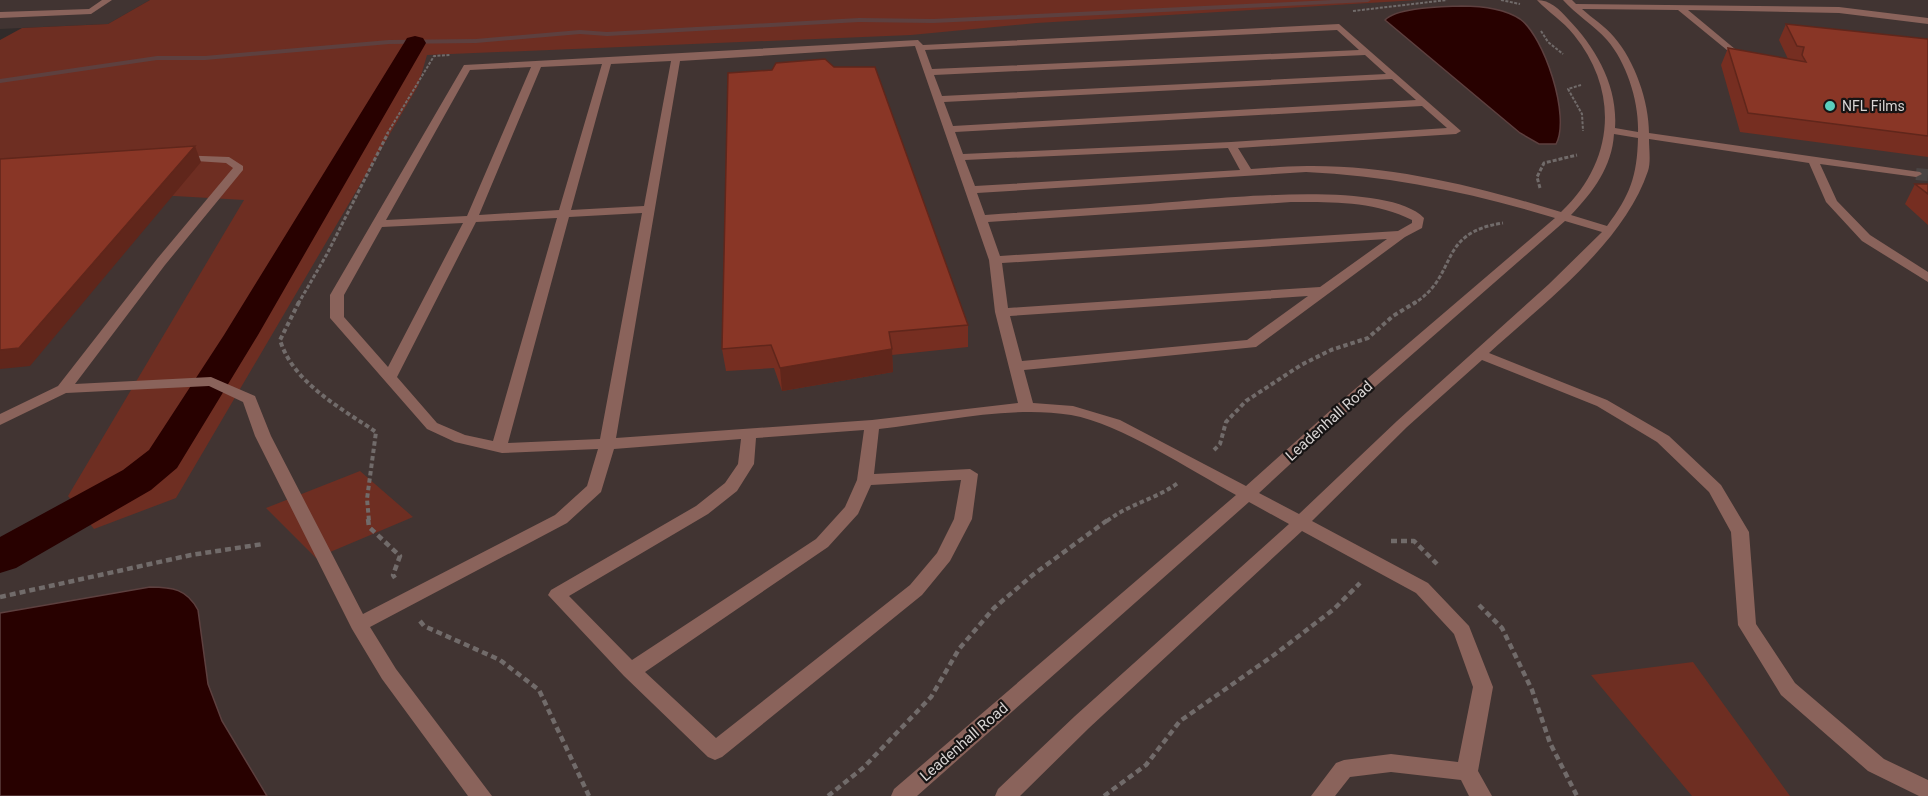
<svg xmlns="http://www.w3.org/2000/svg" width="1928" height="796" font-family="Roboto,sans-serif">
<rect width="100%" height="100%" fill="#312b2a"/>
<!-- built -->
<path fill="#413432" d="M0,0H150L108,24L0,29Z
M1310,0H1928V796H0V62Z"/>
<!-- green -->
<path fill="#6e2e22" d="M150,0H1418L1037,23L911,35L427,55L418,86L176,498L94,529L68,496L244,200L0,186V40L22,28L108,24Z
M360,471L413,517L316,558L266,508Z
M1693,662L1790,796H1692L1591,675Z"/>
<!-- water -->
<path fill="#280100" stroke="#5d403f" stroke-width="1.5" d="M1461,6C1480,6 1503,8 1520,19C1544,36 1571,117 1556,144H1539L1520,133L1385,20C1397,7 1443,7 1461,6Z
M150,587C172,587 187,589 198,610L208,684L222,721L267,796H0V613Z"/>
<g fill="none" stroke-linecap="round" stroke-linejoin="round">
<!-- stream -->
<path fill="#5d403f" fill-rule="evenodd" d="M1332,0H1371L1368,2L933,23L859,22L607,36L580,34L476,43L389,44L205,60H157L0,83V79L157,56H205L389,40L476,39L580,30L607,32L859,18L933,19Z"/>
<!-- canal -->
<path fill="#280100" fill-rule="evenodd" d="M415,36L423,38L426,43L258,335L177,468L151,490L16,568L0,573V537L123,470L149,450L224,335L404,43L407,38Z"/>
<!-- minor-tunnel -->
<path stroke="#4a4443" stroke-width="12" stroke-dasharray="12 6" stroke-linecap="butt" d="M1916,174L1928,175"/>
<!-- path-far3 -->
<path stroke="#716b6a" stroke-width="2" stroke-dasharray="3 1.5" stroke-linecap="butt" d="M1501,0L1520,4
M1353,11L1447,0
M1541,31L1548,42L1563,54
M1581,85L1568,89L1582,114L1583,131
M387,134L434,56L450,55"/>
<!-- path-far2 -->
<path stroke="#716b6a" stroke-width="3" stroke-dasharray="4 2" stroke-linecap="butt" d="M1540,188L1537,177L1544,163L1577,155
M298,304L327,254L388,133
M1413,304C1460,276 1435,233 1503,223"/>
<!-- path-far1 -->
<path stroke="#716b6a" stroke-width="4" stroke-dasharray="4.5 3" stroke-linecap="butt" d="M299,302L280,340C293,383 341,408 376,432L367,499L369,521
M1214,450L1220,444L1226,422L1246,401L1301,365L1331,350L1368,338L1393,316L1416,302
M1107,521C1129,504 1156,499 1178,483"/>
<!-- path -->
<path stroke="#716b6a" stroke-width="4.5" stroke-dasharray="6 4" stroke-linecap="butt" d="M368,519L369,527L400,556L393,575L395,578
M1391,541H1414L1437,564
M0,597L191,555L263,544
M1479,605L1502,628L1532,690L1550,743L1577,796
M420,621L424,626L500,660L539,690L589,796
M828,796L864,767L931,697L959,649L994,608L1034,574L1109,519
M1104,796L1146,765L1180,721L1274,655L1334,609L1360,583"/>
<!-- minor -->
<path fill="#8a635b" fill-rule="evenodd" d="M102,0H112L91,14L0,18V12L89,9Z
M1537,0C1550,0 1559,9 1568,19C1596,48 1618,86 1615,128L1638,132C1639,102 1627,63 1607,40C1594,25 1575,14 1563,0H1572L1576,4L1839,7L1928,18V24L1839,13L1688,10L1747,59L1749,61L1744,64L1678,10L1582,9C1592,18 1605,26 1614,37C1635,61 1649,102 1649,133L1920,172L1922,174L1916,177L1820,164L1837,201L1870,235L1928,272V282L1862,241L1826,202L1809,163L1649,139C1649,149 1651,162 1648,171C1624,243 1544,303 1489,353L1607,400L1669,436L1721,485L1749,532L1756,624L1795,683L1884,759L1928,780V796H1919L1868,771L1781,695L1738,625L1731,532L1709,492L1657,442L1597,406L1482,360L1407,427L1312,521L1428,583L1469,626L1493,687L1478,771L1492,796H1469L1461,780L1391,772L1350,777L1335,796H1311L1336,763L1344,760L1391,754L1458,762L1473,687L1454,634L1416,593L1302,531L1089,728L1020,796H995L998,789L1075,716L1289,524L1249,502L917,796H891L894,789L1236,495C1190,470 1121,424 1071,415C1011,405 940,422 879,429L874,474L970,469L978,474L972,519L950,561L922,595L722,757L715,760L708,757L624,676L548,595L551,590L696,506L725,483L738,464L741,439L614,449L601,492L567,523L370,627L396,669L492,796H468L382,679L352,629L255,436L243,402L209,386L66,393L0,425V414L58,386L157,259L233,168L226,163L180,160L175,157L176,155L229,157L243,166V170L165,265L75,384L211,377L255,396L271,436L363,614L555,515L587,486L598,449L502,453L455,442L427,429L330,318V295L464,65L918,40L923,45L1339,24L1461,131L1456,134L1238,148L1251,169C1270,168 1288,166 1307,166C1393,165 1479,187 1561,212C1614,162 1620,92 1574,35C1563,21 1548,12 1537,0ZM1337,30L1359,50L932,69L925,50ZM915,46L989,260L995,312L1018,403L872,420L616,438L680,61ZM1365,55L1386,74L942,96L934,75ZM671,61L644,206L571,210L611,64ZM602,64L559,210L479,215L541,67ZM531,67L467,216L386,220L470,70ZM1392,79L1416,100L953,126L944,102ZM1422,106L1447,128L1231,142L963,154L955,132ZM1614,134L1638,138C1637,177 1630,195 1607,226L1571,215C1593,192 1612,167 1614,134ZM1228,148L1240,170L975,186L965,160ZM1306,172C1392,176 1473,193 1555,218L1341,401L1246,486L1120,420L1073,406L1033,403L1024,370L1256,347L1405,237L1422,228L1424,218C1385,178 1206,200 1150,204C1095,208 1040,211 985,215L977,193ZM1291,202C1333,202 1374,201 1412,220V223L1398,231L1000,256L988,222ZM642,213L600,439L508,443L569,217ZM557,218L493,441L465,435L437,423L397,377L476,222ZM1565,221L1602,232L1549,284L1397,421L1299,514L1259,493L1352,407ZM463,223L388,367L344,317V295L382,227ZM1387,239L1320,287L1008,308L1002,263ZM1308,296L1247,340L1022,361L1010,316ZM864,430L857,480L845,507L816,539L632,660L569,596L708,514L737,491L754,464L756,438ZM961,480L954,519L937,553L910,585L716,738L645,672L828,547L858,514L871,485Z"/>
</g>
<!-- wall -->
<path fill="#762e21" d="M1786,24L1928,39V157L1740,132L1721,65L1728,48L1788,59L1779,40Z
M772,70L968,325V347L892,355L893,372L782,391L774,368L726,371L722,349Z
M1915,184H1928V225L1905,204Z"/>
<!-- shaded-wall -->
<path fill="#60261b" d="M195,146L201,162L30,366L0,369V350Z
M892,349L893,372L782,391L780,368Z"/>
<!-- building -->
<path fill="#893626" stroke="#60261b" stroke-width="1.5" d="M1786,24L1928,39V136L1748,113L1728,48L1806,62L1802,55L1804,47L1797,46Z
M825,59L834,67H875L968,325L889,332L892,349L780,368L771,345L722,349L728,73L772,70L776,63Z
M195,146L19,348L0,350V159Z
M1915,184H1928V194Z"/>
<!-- markers -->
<circle fill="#5acebd" stroke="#171414" stroke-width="2" cx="1830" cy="106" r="6"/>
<g text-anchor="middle" stroke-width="4.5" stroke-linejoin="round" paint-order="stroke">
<!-- far-poi labels -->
<g font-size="14" fill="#d8d4d3" stroke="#171414" text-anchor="start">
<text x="1842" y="111">NFL Films</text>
</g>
<!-- street labels -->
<g font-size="15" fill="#d8d4d3" stroke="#171414">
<text transform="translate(1329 421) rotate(-42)" y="5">Leadenhall Road</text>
<text transform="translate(964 742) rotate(-41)" y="5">Leadenhall Road</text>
</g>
</g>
</svg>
